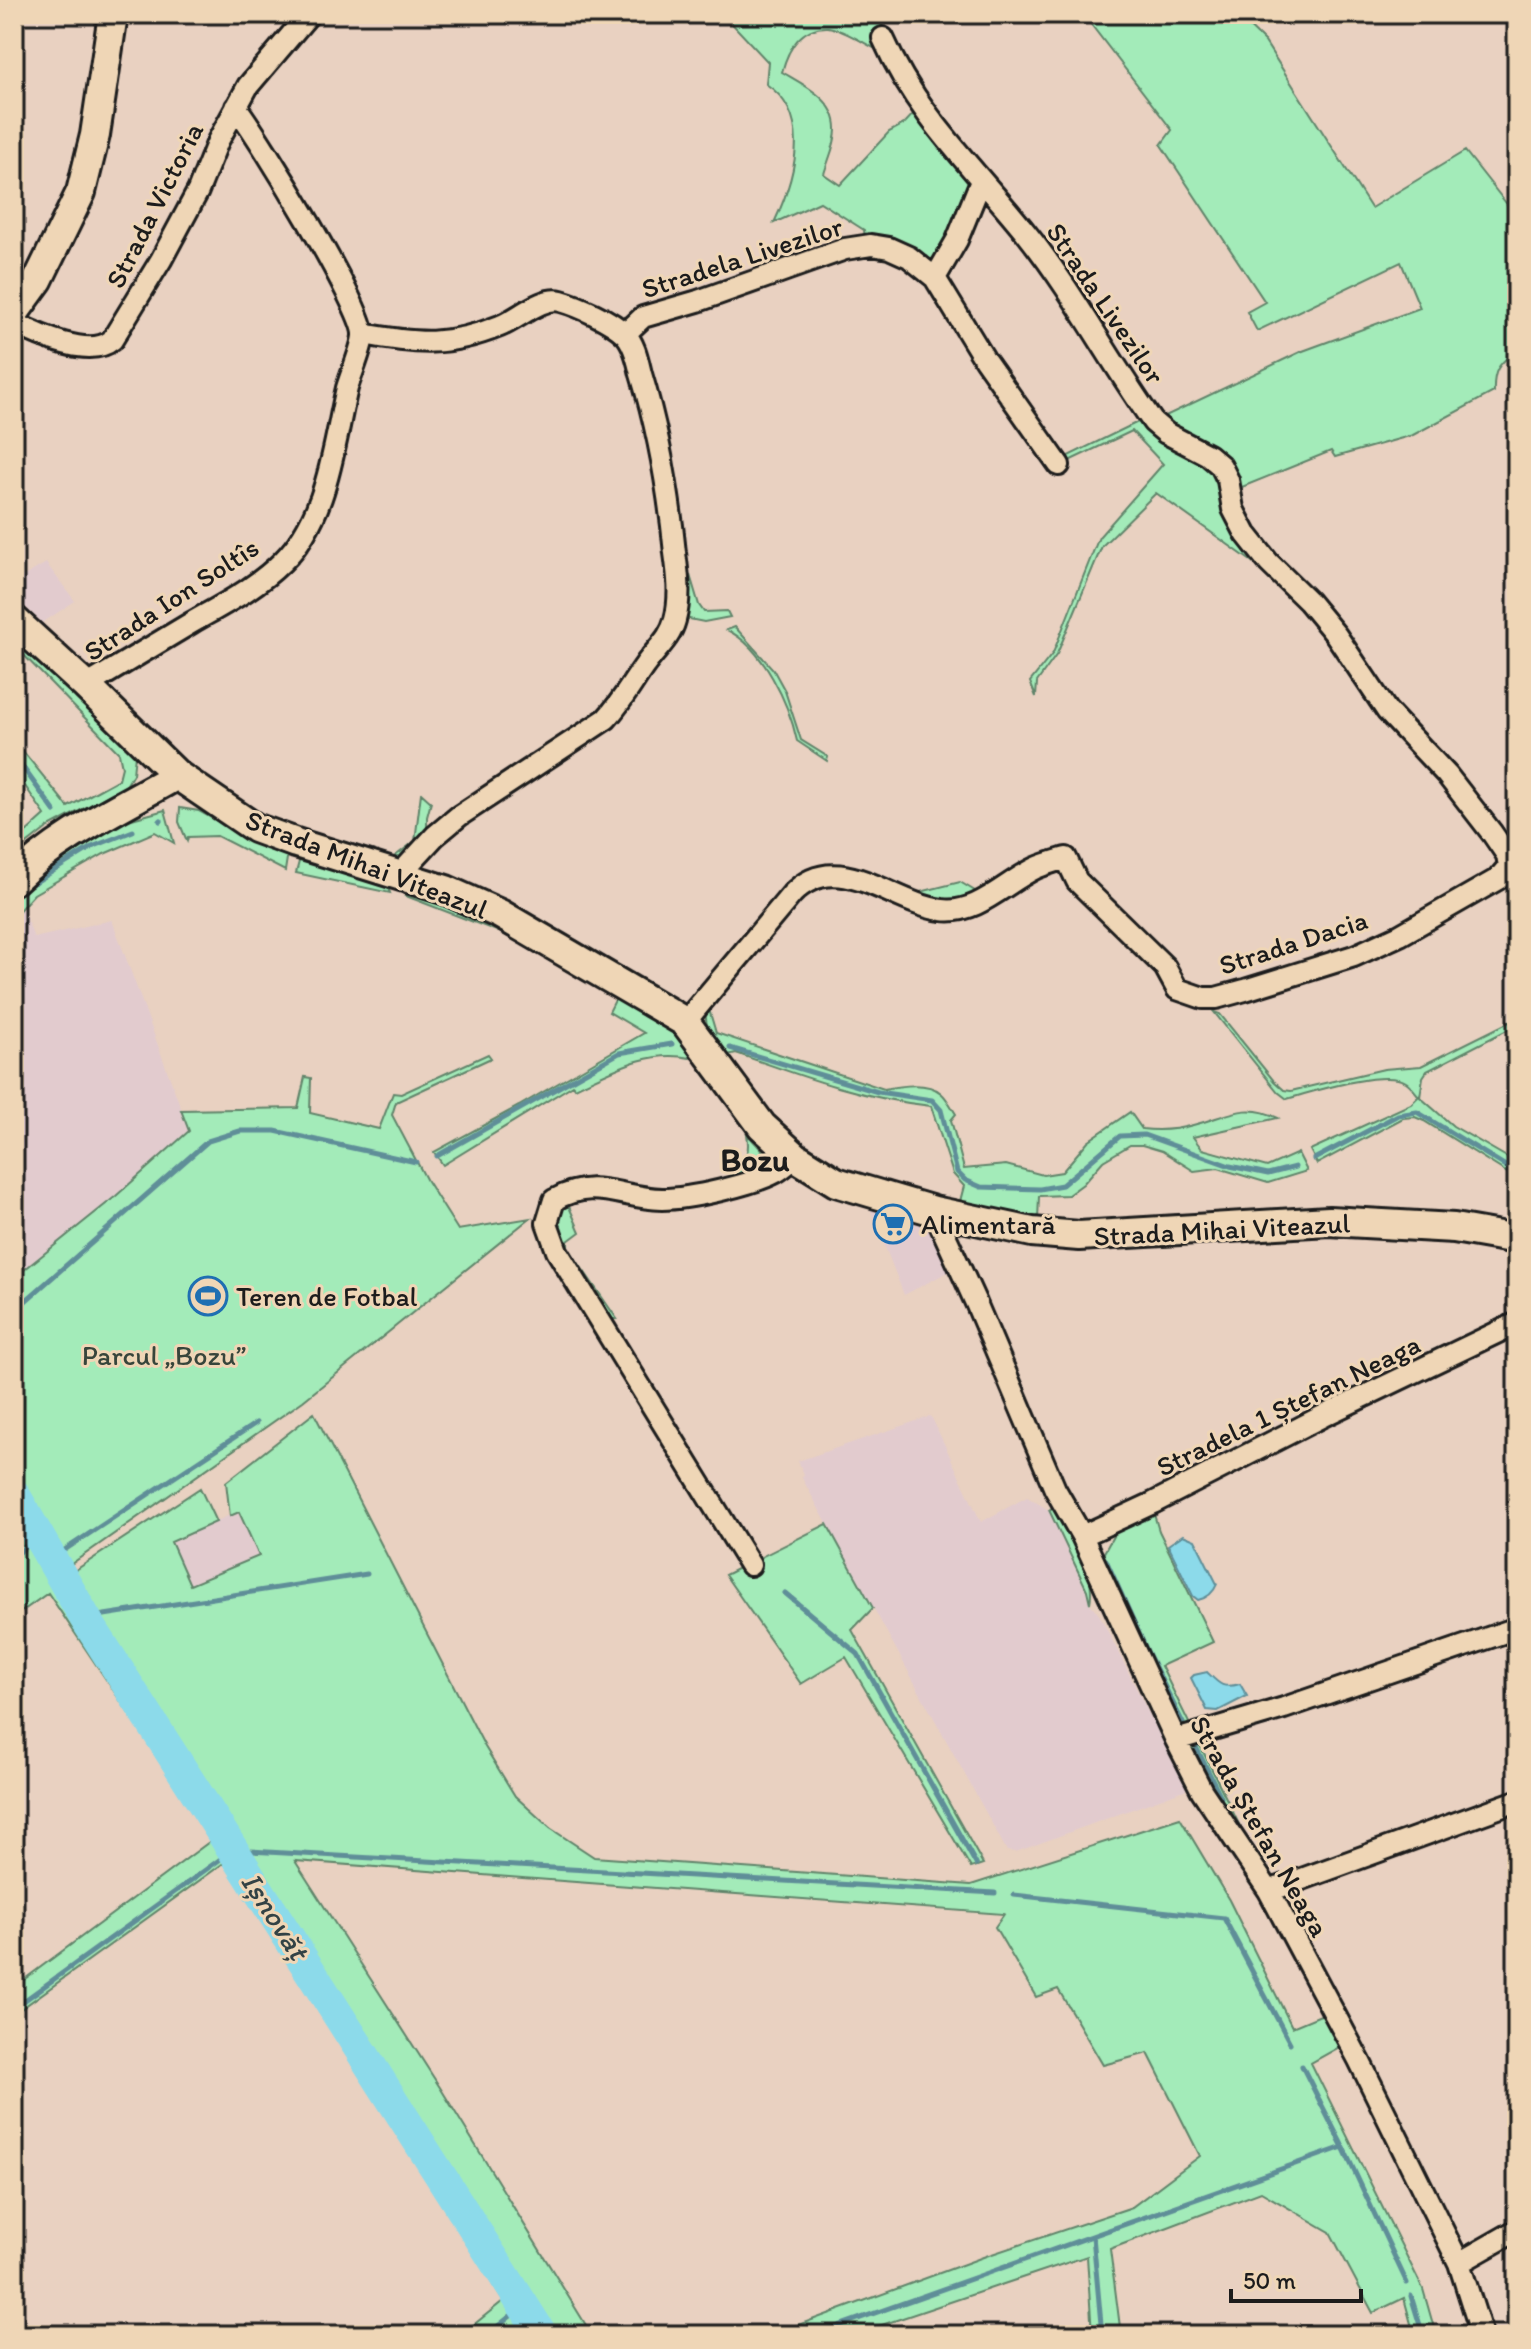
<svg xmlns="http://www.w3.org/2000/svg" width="1531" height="2349" font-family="Itim,sans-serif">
<rect width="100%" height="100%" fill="#e9d1c1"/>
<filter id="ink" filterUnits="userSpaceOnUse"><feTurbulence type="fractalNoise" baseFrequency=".0125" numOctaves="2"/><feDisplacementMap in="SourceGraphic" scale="16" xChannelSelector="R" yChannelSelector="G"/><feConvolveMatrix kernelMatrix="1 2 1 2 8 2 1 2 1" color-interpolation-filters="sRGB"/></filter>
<g filter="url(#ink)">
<!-- built -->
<path fill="#e2cbce" d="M46,563L75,601L42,623L14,596V582Z
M22,907L34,938L112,920L189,1130L116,1196L17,1275L14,1271V916Z
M869,1206L924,1222L931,1227L950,1271L904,1295Z
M931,1416L981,1522L1027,1497L1049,1510L1087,1590L1090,1603L1100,1616L1187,1789L1016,1852L1007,1851L802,1478L804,1474L798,1461Z
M239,1511L260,1556L190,1585L170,1542Z"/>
<!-- green -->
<path fill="#a3ebb9" stroke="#60846a" stroke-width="2" d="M723,14H756L772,20L775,14H885L878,38L880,51C867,45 841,28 828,27C801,26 788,49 782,72C804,85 837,100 836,130C836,144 828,160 824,174L840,185L889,132L904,124L916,111L976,183L935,261L927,264C907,249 892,233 865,239L864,230L820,202L774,223C794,180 814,116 766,84L768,62Z
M1083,14H1236L1265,42L1371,208L1465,151L1517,217V349C1500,364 1493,368 1494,392L1413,435L1335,457L1331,451L1237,489L1159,419L1300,352L1420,308L1401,262L1257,331L1247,312L1265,302L1161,145L1172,130Z
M1142,420L1208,460L1272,576L1156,493L1102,546L1057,654L1037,682L1036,697L1030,682L1053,653L1099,537L1163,464L1132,431L1067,462L1064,458Z
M690,575L699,605L704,612L727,611L730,617L704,622L684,618L683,579Z
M735,627L773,669L785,691L801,740L828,757L827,761L797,741C789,704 763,647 727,630Z
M14,635L135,754L133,774L126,786L47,828L14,854V843L45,815L14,770V740L68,807L119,779L122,767L119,753L14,645Z
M421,793L431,802L427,817V834L411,852L393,863L390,860L415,841Z
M180,808L199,811L239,833L288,852L285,871L217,836L188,837L187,841L179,822Z
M165,810L174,843L155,832L104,854L34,894L14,916V889L88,836L128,820Z
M301,854L385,880L390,893L296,873Z
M960,882L980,894L940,904L916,893Z
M413,887L477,913L515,938L406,896Z
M616,998L678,1031L696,1055L690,1058C648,1049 612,1071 575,1088L573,1085L443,1165L434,1152L519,1106L644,1033L609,1012Z
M708,1006L716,1033L884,1089C900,1086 927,1081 941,1093C947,1098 952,1108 956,1114L951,1120L964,1169L1006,1165L1043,1175L1062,1172L1088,1141L1130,1112L1142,1129C1160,1131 1176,1130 1193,1125C1226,1117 1245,1101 1278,1118L1193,1137L1202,1149L1267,1167L1298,1153L1307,1171L1268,1183L1218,1168L1194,1171L1162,1151L1142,1145H1130L1103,1161L1083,1184L1068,1195L1039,1196L1038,1220L959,1205L964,1186L953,1174L931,1106C863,1099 801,1076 736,1053L724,1056C715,1042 700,1023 708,1006Z
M1214,1012L1220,1014L1274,1081L1284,1090L1291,1091L1384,1069L1421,1066L1517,1018V1025L1427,1071L1423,1077L1420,1097L1453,1126L1517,1163V1179L1424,1121L1415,1117L1403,1118L1317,1164L1310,1150L1411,1104L1419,1096C1415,1092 1411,1085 1406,1082C1384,1069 1312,1092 1287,1099L1278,1092Z
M488,1054L491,1058L396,1102L392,1115L427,1181L458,1230L530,1218L303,1401L67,1567L68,1575L200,1488L216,1522L171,1542L190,1585L259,1556L239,1512L230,1516L226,1482L314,1413L485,1747L515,1796L550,1828L594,1857L971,1885L1180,1818L1229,1900L1292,2027L1323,2014L1341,2046L1311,2063L1423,2289L1436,2335H1414L1404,2298L1373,2313L1330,2232L1261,2192L1110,2249L1121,2335H1092L1087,2256L852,2335H771L986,2256L1132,2207L1200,2156L1148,2053L1103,2065L1058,1989L1036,1997L995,1927L1004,1914L295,1861L441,2089L592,2335H525L519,2325L507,2335H461L503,2301L228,1860L14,2014V1987L213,1839L48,1593L14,1617V1278L116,1196L189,1131L181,1110L298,1108L305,1077L311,1078L310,1113L379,1129L393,1093L401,1094Z
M747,1134L772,1161L771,1167L718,1184C739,1169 752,1163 747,1134Z
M567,1202L580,1232L568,1241V1248L617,1319H609C594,1295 557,1253 556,1225C556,1217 562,1208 567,1202Z
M1053,1507L1059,1511C1074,1541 1096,1570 1090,1603L1087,1590L1049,1510Z
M1153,1511L1159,1531L1213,1642L1161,1666L1190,1725L1198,1727L1180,1729L1101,1558L1117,1529Z
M827,1524L873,1608L852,1630L983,1864L971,1868L846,1657L801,1684L725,1575Z
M1198,1741L1257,1861L1209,1793L1189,1745Z"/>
<!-- water -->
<path fill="#8cdaea" stroke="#5f8e98" stroke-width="2" d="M1183,1535L1195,1540L1217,1584C1214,1592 1207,1598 1198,1600L1193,1596L1168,1545Z
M1207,1672C1219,1684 1222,1689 1240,1684L1247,1696L1218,1711L1207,1710L1191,1678L1194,1675Z"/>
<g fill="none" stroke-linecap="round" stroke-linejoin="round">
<!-- stream -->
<path stroke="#5f8e98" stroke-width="5" d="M14,755L55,812
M160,821L161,820
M32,884L92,847L133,831
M730,1048L878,1092L932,1100L941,1110L957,1172L965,1180L981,1187L1040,1189L1062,1185L1120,1136L1144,1135L1230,1166L1268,1174L1295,1167
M437,1156L619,1053L672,1044
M1314,1159L1398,1115L1417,1112L1517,1173
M14,1311L208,1141L240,1131H275L416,1162
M14,1558L38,1533
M51,1559L256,1423
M1106,1560L1147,1651L1183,1723
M785,1593L858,1654L976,1864
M85,1618L367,1574
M1197,1749L1221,1797
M1014,1895L1224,1918L1290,2043
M14,2008L233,1850L995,1893
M1302,2066L1343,2147
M1093,2236L1102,2335
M1411,2296L1423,2335
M487,2335L523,2306
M813,2335L1343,2147L1407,2283"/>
<!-- river -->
<path stroke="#8cdaea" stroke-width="32" d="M14,1494L87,1621L542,2335"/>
<defs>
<path id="street" d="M935,278L957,240L981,181
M14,323C38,335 90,359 112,340L161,260L198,191L218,141L248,86L309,14
M363,334C417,344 448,347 500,326C518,319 542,296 561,301C579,306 612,321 625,334C635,344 638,362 641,374C659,433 669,492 675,553C678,574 681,598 675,620C670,639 656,649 645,665C632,683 622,702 606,719L459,816L435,836L400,874
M625,334L643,317L698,301L845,249L871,245L889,248L909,257L935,278L985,360L1059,465
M86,686C121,665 156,644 191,623C222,605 256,588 282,562C328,517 333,448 347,388C351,374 362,349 363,336C365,309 258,135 236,107
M685,1022L792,894C837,846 892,904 942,910C977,915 1006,882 1036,868C1045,864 1056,861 1066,858L1077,881L1165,967L1177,989L1203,998H1216L1245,990L1354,956L1400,935L1498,879L1509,866L1507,855L1492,833L1447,775L1387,711L1336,635L1308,601L1269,563L1246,534L1233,509L1228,480L1221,466L1208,455L1166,433L1153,422C1109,360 1074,293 1027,234C975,169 917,116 883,38
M934,1211L976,1303L1055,1489L1082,1536L1176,1740L1202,1791L1269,1891L1359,2060L1459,2263L1482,2335
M1082,1536L1153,1503L1323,1416L1517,1323
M750,1565L557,1251L547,1223L554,1200C595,1177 620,1198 662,1199C689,1199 752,1185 776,1172C783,1168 789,1162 796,1157
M1176,1740L1284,1708L1517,1628
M1269,1891L1517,1801
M1459,2263L1517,2230"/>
<path id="secondary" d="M14,313L38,280L81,192L95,135L113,14
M14,620L86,686L177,775L255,828L296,843L446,890L500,914L685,1022L762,1126L796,1157L836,1182L934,1211L1032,1232L1079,1236L1329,1221L1454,1228L1517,1239
M14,880C60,835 122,807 177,775"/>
</defs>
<!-- street casing -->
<use href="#street" stroke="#1c1c1c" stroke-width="26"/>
<!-- secondary casing -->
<use href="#secondary" stroke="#1c1c1c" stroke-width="34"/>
<!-- street -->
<use href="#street" stroke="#efd6b6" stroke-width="20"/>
<!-- secondary -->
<use href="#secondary" stroke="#efd6b6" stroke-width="28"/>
</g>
</g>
<!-- icons -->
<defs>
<symbol id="supermarket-ring" viewBox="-11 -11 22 22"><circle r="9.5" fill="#efd6b6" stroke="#1f6fb2" stroke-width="1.5"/><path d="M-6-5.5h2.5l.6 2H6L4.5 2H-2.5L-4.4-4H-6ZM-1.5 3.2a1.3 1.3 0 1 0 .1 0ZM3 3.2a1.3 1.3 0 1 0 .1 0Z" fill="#1f6fb2"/></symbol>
<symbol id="stadium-ring" viewBox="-11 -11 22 22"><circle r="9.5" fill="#efd6b6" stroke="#1f6fb2" stroke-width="1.5"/><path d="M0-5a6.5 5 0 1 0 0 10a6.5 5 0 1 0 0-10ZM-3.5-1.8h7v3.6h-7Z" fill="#1f6fb2"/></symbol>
</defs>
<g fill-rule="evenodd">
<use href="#supermarket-ring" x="871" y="1202" width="44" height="44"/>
<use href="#stadium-ring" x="186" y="1274" width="44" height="44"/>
</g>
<g text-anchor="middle" stroke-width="6" stroke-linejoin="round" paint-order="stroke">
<!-- street labels -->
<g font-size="28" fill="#1c1c1c" stroke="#efd6b6">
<text transform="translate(154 205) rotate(-63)" y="10">Strada Victoria</text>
<text transform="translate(742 257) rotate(-18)" y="10">Stradela Livezilor</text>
<text transform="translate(1106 303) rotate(56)" y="10">Strada Livezilor</text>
<text transform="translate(171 599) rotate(-33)" y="10">Strada Ion Soltîs</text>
<text transform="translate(367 864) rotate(21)" y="10">Strada Mihai Viteazul</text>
<text transform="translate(1293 942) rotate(-18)" y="10">Strada Dacia</text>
<text transform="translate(1222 1229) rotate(-3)" y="10">Strada Mihai Viteazul</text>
<text transform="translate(1288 1405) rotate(-26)" y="10">Stradela 1 Ștefan Neaga</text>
<text transform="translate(1260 1826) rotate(60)" y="10">Strada Ștefan Neaga</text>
</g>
<!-- poi labels -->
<g font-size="28" fill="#1c1c1c" stroke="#efd6b6" text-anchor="start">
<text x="921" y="1234">Alimentară</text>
<text x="236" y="1306">Teren de Fotbal</text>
</g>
<!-- park labels -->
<g font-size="28" fill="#37453b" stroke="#efd6b6">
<text x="164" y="1365">Parcul „Bozu”</text>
</g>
<!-- water labels -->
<g font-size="30" font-style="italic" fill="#324245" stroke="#efd6b6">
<text transform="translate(275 1916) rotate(57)" y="10">Ișnovăț</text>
</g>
<!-- quarter labels -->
<g font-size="32" font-weight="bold" fill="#1c1c1c" stroke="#efd6b6">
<text x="755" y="1171">Bozu</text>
</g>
</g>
<!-- margin -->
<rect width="1531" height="2349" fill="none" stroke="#efd6b6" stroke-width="48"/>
<rect x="24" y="24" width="1483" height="2301" fill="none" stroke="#1c1c1c" stroke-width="3" filter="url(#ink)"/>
<!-- scale -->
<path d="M1231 2289v12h130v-12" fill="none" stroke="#1c1c1c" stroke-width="4"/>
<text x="1243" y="2289" font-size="24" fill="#1c1c1c" stroke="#efd6b6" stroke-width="6" paint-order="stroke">50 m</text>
</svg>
